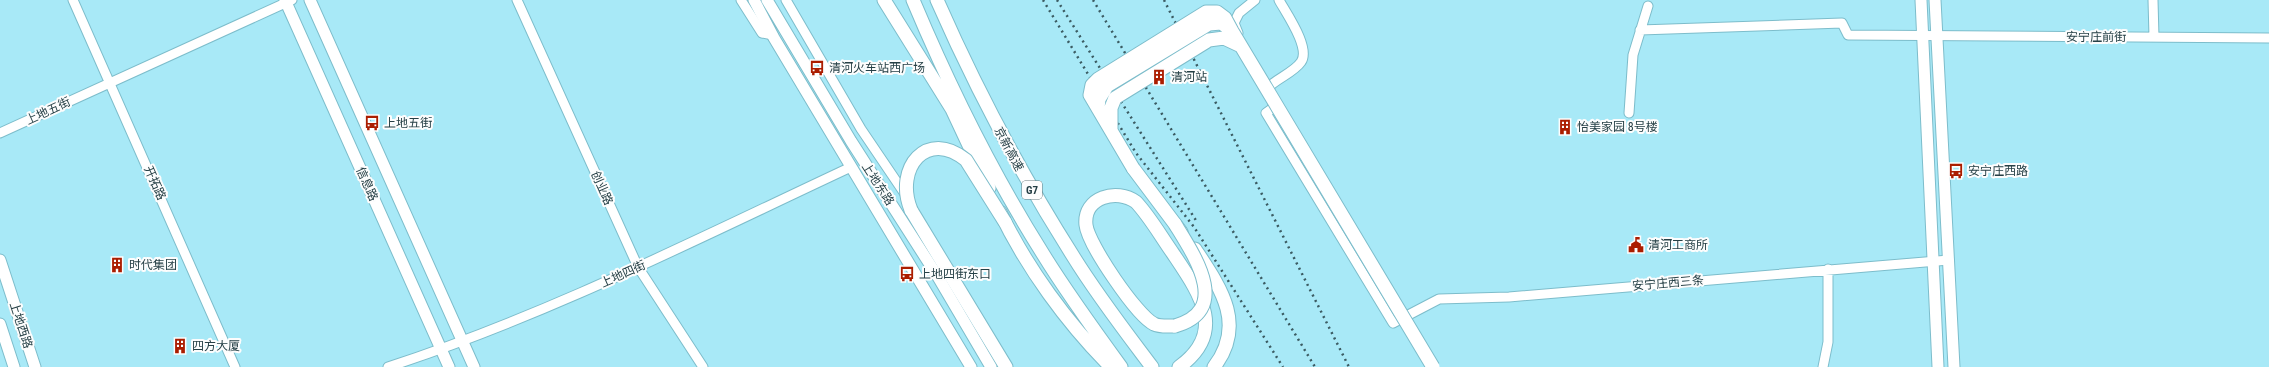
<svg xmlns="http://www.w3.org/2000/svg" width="2269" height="367" font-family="'Roboto Condensed','Noto Sans SC',sans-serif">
<rect width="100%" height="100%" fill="#a8e9f7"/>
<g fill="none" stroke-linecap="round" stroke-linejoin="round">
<defs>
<path id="minor" d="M73,0L235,367
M517,0L638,267L703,367
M741,0L762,33L773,35
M786,0L861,129L907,197
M2153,0L2154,37
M1640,30L1842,23L1848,35L2269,38
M1238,33L1234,23L1239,13L1255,0
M1271,85C1279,78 1295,71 1301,62C1311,48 1286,13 1279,0
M1272,98L1273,108L1266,113L1393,323L1439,299L1509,297L1949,260
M1629,113L1633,55L1648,6
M0,133L292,0
M388,367C548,315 699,238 851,167
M1823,367L1828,342V269"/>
<path id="major" d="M285,0L449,367
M310,0L474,367
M754,0L774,38L971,367
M767,0L851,141L938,277L991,367
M1921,0L1938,367
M1935,0L1954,367
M0,260L35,367
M0,324L14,367"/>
<path id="highway" d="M884,0L952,109L989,188
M913,0C950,88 992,173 1043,254C1067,293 1094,330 1121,367
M937,0C976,89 1021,174 1073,256C1097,295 1125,331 1152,367
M1133,168L1181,232
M911,210L1006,367
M1000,212C1027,268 1067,323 1111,367
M1195,249C1220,287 1247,324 1214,367
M1175,326C1168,326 1160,327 1154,324C1137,316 1088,244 1086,225C1083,197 1117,188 1136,202C1150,217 1160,235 1172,252C1198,291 1229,331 1179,367"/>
</defs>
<!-- minor casing -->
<use href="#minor" stroke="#7dbdcb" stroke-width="11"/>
<!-- major casing -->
<use href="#major" stroke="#7dbdcb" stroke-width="13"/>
<!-- highway casing -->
<use href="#highway" stroke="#7dbdcb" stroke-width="15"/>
<!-- minor -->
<use href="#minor" stroke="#fff" stroke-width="9"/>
<!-- major -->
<use href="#major" stroke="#fff" stroke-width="11"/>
<!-- highway -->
<use href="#highway" stroke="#fff" stroke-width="13"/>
<!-- rail -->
<path stroke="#3b5b62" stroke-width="2.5" stroke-dasharray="2 4" stroke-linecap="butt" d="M1043,0L1136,153L1194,227L1283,367
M1057,0L1197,222
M1093,0L1315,367
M1164,0L1349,367"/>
<defs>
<path id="highway-bridge" d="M1098,108L1099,99L1107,86L1209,24L1221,23L1231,30
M1111,129V108L1115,98L1209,40L1224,38L1241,46
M1133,168L1090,95L1092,85L1098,79L1206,12H1217L1225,18L1232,31L1433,367
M911,210C894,168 927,128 966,160L1005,222
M1175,224C1194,255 1232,310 1175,326"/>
</defs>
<!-- highway-bridge casing -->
<use href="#highway-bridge" stroke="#7dbdcb" stroke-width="15" stroke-linecap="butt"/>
<!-- highway-bridge -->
<use href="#highway-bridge" stroke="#fff" stroke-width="13"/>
</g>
<!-- icons -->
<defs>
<symbol id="bus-bare" viewBox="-9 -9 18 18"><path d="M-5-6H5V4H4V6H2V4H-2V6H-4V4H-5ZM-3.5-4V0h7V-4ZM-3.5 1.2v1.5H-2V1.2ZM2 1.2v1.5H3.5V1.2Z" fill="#ab1d00" stroke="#fdfdfd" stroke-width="2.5" paint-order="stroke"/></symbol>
<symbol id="building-bare" viewBox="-9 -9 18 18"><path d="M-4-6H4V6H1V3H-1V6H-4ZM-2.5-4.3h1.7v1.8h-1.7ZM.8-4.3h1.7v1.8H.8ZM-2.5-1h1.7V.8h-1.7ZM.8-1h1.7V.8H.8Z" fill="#ab1d00" stroke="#fdfdfd" stroke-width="2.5" paint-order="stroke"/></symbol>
<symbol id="civic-bare" viewBox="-9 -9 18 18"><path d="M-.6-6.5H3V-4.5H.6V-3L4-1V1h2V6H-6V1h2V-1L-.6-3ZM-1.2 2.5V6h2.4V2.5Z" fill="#ab1d00" stroke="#fdfdfd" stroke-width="2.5" paint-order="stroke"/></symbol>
</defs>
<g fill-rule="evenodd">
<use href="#bus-bare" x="806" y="57" width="22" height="22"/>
<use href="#building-bare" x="1148" y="66" width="22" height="22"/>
<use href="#bus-bare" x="361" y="112" width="22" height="22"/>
<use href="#building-bare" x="1554" y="116" width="22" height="22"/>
<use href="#bus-bare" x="1945" y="160" width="22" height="22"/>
<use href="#civic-bare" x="1625" y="234" width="22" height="22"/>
<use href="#building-bare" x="106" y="254" width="22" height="22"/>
<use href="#bus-bare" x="896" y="263" width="22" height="22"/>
<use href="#building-bare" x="169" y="335" width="22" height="22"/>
</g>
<g text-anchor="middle" stroke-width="4" stroke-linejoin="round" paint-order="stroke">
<!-- shield labels -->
<rect fill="#fdfdfd" stroke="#66797d" stroke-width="1" x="1022" y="181" width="20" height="18" rx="3"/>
<g font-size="11" font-weight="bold" fill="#264046">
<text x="1032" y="194">G7</text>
</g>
<!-- street labels -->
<g font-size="12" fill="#264046" stroke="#fdfdfd">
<text x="2096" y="41">安宁庄前街</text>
<text transform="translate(48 111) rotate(-25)" y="4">上地五街</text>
<text transform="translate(1009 149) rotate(62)" y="4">京新高速</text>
<text transform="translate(155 183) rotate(66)" y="4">开拓路</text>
<text transform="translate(367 184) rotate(66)" y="4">信息路</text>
<text transform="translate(878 184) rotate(57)" y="4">上地东路</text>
<text transform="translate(602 188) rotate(66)" y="4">创业路</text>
<text transform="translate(623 274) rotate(-24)" y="4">上地四街</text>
<text transform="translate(1668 283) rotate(-5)" y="4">安宁庄西三条</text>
<text transform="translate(21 325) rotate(72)" y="4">上地西路</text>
</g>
<!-- poi labels -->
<g font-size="12" fill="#264046" stroke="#fdfdfd" text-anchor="start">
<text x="829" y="72">清河火车站西广场</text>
<text x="1171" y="81">清河站</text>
<text x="384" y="127">上地五街</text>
<text x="1577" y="131">怡美家园 8号楼</text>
<text x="1968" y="175">安宁庄西路</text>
<text x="1648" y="249">清河工商所</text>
<text x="129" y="269">时代集团</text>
<text x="919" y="278">上地四街东口</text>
<text x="192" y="350">四方大厦</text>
</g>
</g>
</svg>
